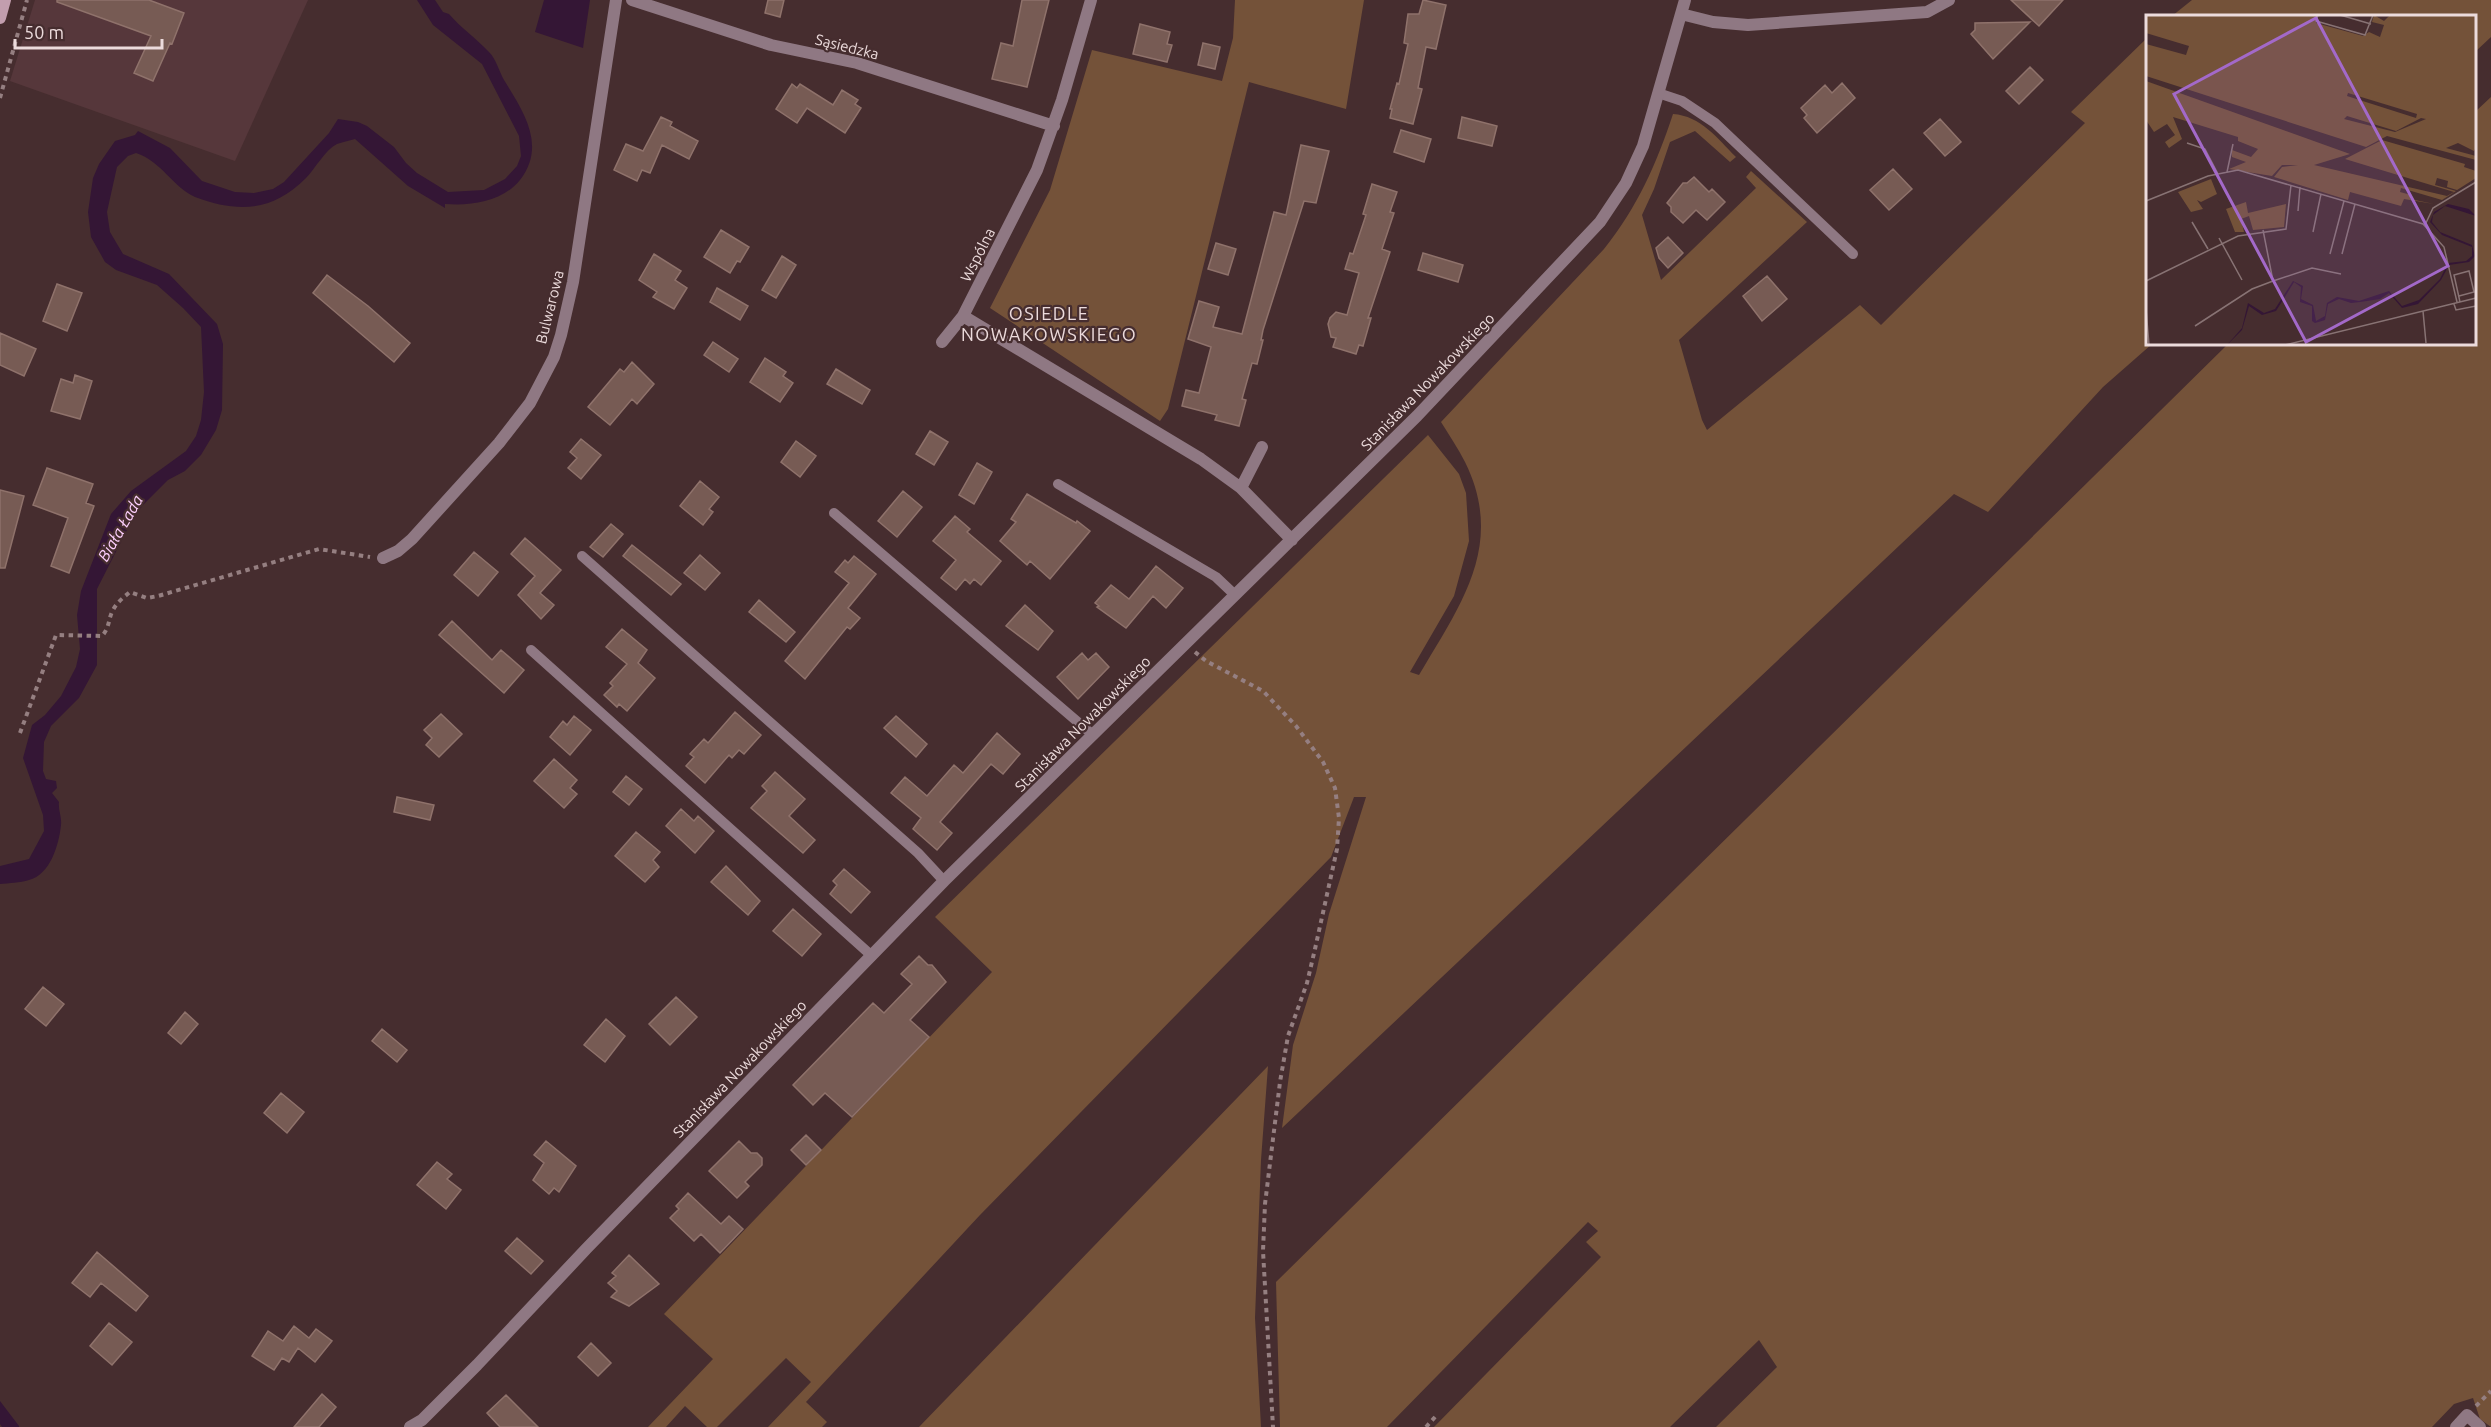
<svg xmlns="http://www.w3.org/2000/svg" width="2491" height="1427" font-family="Ubuntu,sans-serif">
<rect width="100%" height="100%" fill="#462d2f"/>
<!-- built -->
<path fill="#56373b" d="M35,0H308L235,161L10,81Z"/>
<!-- green -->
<path fill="#745239" d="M1235,0H1364L1346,109L1249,82L1168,409L1160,421L990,308L1050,190L1092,50L1222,81L1233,38Z
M2192,0H2491V37L2475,52L2474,16H2172Z
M2147,38L2148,344H2152L2103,387L1988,512L1954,494L1282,1128L1293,1045L1316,973L1329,914L1366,797H1354L1331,857L980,1215L806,1402L827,1422L822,1427H768L811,1382L786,1358L717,1427H707L685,1406L666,1427H648L713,1359L664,1314L992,972L935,917L1428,435L1459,474L1466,493L1469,541L1454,596L1410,672L1419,675C1460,605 1506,545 1465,462C1458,448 1449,435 1441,422L1604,249C1638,206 1656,165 1673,114C1701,116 1717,138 1736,157L1730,162L1695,131L1670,142L1654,189L1642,215L1661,280L1756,188L1746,177L1751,171L1807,222L1679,340L1702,420L1707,430L1860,305L1881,325L2085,123L2071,112Z
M2491,97V1427L2480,1419L2473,1398L2454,1404L2432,1427H1716L1777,1367L1759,1340L1670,1427H1434L1601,1257L1586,1242L1598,1231L1588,1222L1387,1427H1280L1276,1282L2228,344H2474L2475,112Z
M1268,1066L1261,1160L1255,1318L1261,1427H919Z"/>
<!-- water -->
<path fill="#341635" d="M417,0H435L443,12L449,14C461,28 476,38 489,52C496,59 499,71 504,80C523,111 547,145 520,180C502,202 472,206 445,204V208L408,186L355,139C349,141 342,142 337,144C325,150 315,169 306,178C272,212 238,213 195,197C174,188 161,161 136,153L128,156L117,167L107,212L110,232L123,254L169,274L217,324L223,344L222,410L216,430L201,455L185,471L168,480L142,506L129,526L97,589V665L79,698L51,726L44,742L43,771L46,779L56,781L57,788L52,793L59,802C58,810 62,817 61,825C59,845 50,875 29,880C20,883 9,883 0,884V866L29,859L44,831L43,815L23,758L32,725L45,715L61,696L76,667L80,649L77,615L81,591L111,514L131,491L186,451L196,436L201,420L204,392L201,327L183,308L157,285L116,270L105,262L91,237L88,212L93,178L99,164L115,141L135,135L138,131L170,148L202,181L235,192L254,193L273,189L284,182L329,133L338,119L358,122L367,126L394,147L406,163L417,173L448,192L484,190L505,179L517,166L521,156L519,136L482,64L433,25Z
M544,0H590L583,48L535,32Z
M0,1401L19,1426V1427H2L0,1424Z"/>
<!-- building -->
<path fill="#775b54" stroke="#8f726b" stroke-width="1.5" d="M57,0H149L184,13L172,44L170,43L153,81L134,73L151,36L57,2Z
M768,0H784L780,17L765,13Z
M1022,0H1049L1027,87L992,79L1001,43L1013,46Z
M1423,0L1446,5L1436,49L1426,47L1418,88L1422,89L1413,124L1390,118L1392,109H1390L1397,83L1399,84L1408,44L1404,43L1408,14H1419Z
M2011,0H2063L2039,26Z
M2030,22L1993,59L1971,34L1975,30V23Z
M1140,24L1170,32L1167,44L1172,45L1167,62L1133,54Z
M1203,43L1220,47L1215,69L1198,65Z
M2030,67L2043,80L2019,104L2006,91Z
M1842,83L1855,98L1817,133L1804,118L1807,115L1801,108L1825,85L1832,93Z
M792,84L797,88L800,84L833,105L842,90L858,100L855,104L861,108L845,133L807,108L797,123L776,109Z
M661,117L672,122L670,126L698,141L689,159L662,145L650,173L642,170L637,181L614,170L626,144L643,151Z
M1462,117L1497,126L1492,146L1458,138Z
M1940,119L1961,142L1945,156L1924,133Z
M1401,130L1431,139L1424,162L1394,152Z
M1301,145L1329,151L1316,203L1304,201L1263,330L1261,340H1263L1257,364L1252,363L1242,399L1246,400L1239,426L1215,420L1217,415L1182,406L1186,390L1199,393L1211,347L1188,339L1199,301L1219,307L1213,327L1242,334L1274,212L1286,215Z
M1893,169L1912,189L1889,210L1870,190Z
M1694,177L1709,192L1712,189L1725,202L1707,220L1696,210L1683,223L1671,212V207L1667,203L1683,183H1687Z
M1372,184L1397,192L1390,212L1394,213L1382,249L1390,252L1368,318H1371L1363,346L1359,345L1356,354L1333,347L1336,338L1331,337L1328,324L1330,318L1336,312L1347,315L1359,273L1345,269L1350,253L1353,254L1366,215L1363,214Z
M721,230L749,247L740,262L737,261L730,273L704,257Z
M1668,237L1683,253L1668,268L1659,258L1656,248Z
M1216,243L1236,249L1228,275L1208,269Z
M1423,253L1463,265L1458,282L1418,270Z
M654,254L681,271L675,280L687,288L674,309L653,297L657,292L639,280Z
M782,256L796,265L776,298L762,290Z
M327,275L368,306L410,343L394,362L313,293Z
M1767,276L1787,299L1762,321L1743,296Z
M57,284L82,293L67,331L43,321Z
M717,288L748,306L740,320L710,302Z
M0,333L36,349L24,376L0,365Z
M713,342L738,359L729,372L704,355Z
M765,358L786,372L783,376L793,383L780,402L750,382Z
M632,362L654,384L637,404L632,399L610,425L588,407L620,369L624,372Z
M836,369L870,390L862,404L827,384Z
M75,375L92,381L80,419L51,411L61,379L73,383Z
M930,431L948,442L934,465L916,454Z
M581,439L601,455L581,479L568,468L577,458L570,452Z
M796,441L816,456L800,477L781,462Z
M977,463L992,472L974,504L959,495Z
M47,468L93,484L86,503L94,506L69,573L51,566L68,518L33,505Z
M700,481L719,497L709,509L713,512L703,525L680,506Z
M0,490L24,496L5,568H0Z
M903,491L922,507L897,537L878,521Z
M1027,494L1076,523L1077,521L1090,531L1050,579L1030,561L1027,565L1000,541L1016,522L1011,519Z
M955,516L970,529L967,532L1001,561L981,585L974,579L970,584L965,579L956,590L941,578L956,560L933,541Z
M611,524L623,534L603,557L590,547Z
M525,538L561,570L540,593L554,605L541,619L518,595L535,576L511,554Z
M632,545L681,584L671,595L623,556Z
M474,552L498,572L478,596L454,575Z
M700,555L720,573L705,590L684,573Z
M854,556L876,574L848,608L860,618L850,629L847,627L805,679L785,661L849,583L835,572L845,560L848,563Z
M1156,566L1183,588L1166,608L1153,596L1126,628L1097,607L1099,606L1095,603L1111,585L1129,599Z
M759,600L795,632L786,642L749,612Z
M1025,605L1053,631L1038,650L1006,626Z
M452,621L492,660L501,650L524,670L504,693L439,635Z
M622,629L647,650L638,663L655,678L627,711L619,704L617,707L604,695L613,686L610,683L627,664L606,647Z
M1082,653L1088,660L1096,653L1109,667L1078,699L1057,677Z
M735,712L761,735L744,754L739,750L732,758L729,755L705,783L686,766L694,757L690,754L704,739L708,743Z
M441,714L462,734L439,757L426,745L432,738L424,730Z
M574,716L591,730L570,755L550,737L563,721L567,725Z
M896,716L927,744L916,757L884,728Z
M997,733L1020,754L1003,774L991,764L940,822L952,833L937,850L913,829L921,818L891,793L905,777L927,796L954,765L963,773Z
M554,759L577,780L570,788L577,794L564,808L534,781Z
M775,772L805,799L789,816L815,840L803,853L751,808L767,791L762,786Z
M626,776L642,789L629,805L613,792Z
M397,797L434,805L430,820L394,812Z
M681,809L694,821L698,816L714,831L695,853L666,826Z
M636,832L660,852L653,860L659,867L645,882L615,856Z
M726,866L760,901L748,915L711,882Z
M844,869L870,892L851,913L830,894L837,885L833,881Z
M793,909L821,934L802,956L773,931Z
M919,956L928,965H932L946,982L910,1020L929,1037L852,1117L825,1093L813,1105L793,1085L873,1003L884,1013L912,984L901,974Z
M43,987L64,1004L46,1026L25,1009Z
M676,997L697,1017L670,1045L649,1024Z
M185,1012L198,1024L181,1044L168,1033Z
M606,1019L625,1036L605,1062L584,1045Z
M382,1029L407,1050L397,1062L372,1041Z
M281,1093L304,1112L287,1133L264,1113Z
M806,1135L821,1150L806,1165L791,1150Z
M546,1141L576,1166L559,1192L554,1188L549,1194L533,1180L544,1163L534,1155Z
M739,1141L751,1153H757L762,1158V1165L745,1182L749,1186L737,1198L709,1171Z
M437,1162L452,1174L447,1179L461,1190L446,1209L417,1185Z
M688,1193L721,1224L729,1216L743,1229L720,1253L701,1234L694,1241L670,1218L679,1209L676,1206Z
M517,1238L543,1261L531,1274L505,1251Z
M97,1252L148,1296L136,1311L101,1283L90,1297L72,1283Z
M629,1255L659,1284L629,1306L611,1297L617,1291L608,1283L616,1276L612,1273Z
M109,1323L132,1342L112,1365L90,1346Z
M294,1326L309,1338L316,1329L332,1341L315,1362L298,1348L289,1362L282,1358L274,1370L252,1356L268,1331L283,1341Z
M591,1343L611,1363L598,1376L578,1357Z
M322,1394L336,1407L319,1427H294Z
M506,1395L538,1427H500L487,1413Z"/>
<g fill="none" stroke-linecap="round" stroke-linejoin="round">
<!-- path -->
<path stroke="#957f81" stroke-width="4" stroke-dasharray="4.5 4.5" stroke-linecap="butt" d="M0,98L27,0
M1195,652L1206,661L1263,691L1296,726L1323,762L1335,788L1339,818L1337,849L1315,949L1307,983L1288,1036L1280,1082L1265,1204L1263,1251L1273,1427
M20,733L56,635L102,636C110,627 108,619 113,610C117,602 124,597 130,592L147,598L158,596L319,549L370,557
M2476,1406L2491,1391
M1426,1427L1436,1416"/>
<!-- lane -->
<path stroke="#8f7883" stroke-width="10" d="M1658,93L1682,101L1715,123L1853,254
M1058,484L1216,577L1235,595
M834,513L1093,735
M582,556L918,853L944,881
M531,650L872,956"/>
<!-- street -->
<path stroke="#8f7883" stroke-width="12" d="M632,0L771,45L857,63L1054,126
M1091,0L1062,100L1037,170L963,316L1201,459L1241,488L1292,540
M1681,14L1713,22L1748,25L1927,12L1949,0
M942,342L963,316
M1241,488L1262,447
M383,558L398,551L412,539L499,443L530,403L554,357L561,335L573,282L616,0
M410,1427L422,1420L477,1365L587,1248L944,881L1417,416L1600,222L1626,183L1643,146L1685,0
M2456,1427L2467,1415L2480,1427"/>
<!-- secondary -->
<path stroke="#c29eae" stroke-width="12" d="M0,18L5,0"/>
</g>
<g text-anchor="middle" stroke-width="4.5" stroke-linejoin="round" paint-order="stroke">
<!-- street labels -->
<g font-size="15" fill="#ecdbdc" stroke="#462d2f">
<text transform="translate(847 47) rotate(14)" y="5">Sąsiedzka</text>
<text transform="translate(978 255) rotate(-63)" y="5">Wspólna</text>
<text transform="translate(550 307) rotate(-76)" y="5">Bulwarowa</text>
<text transform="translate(1428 382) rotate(-46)" y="5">Stanisława Nowakowskiego</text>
<text transform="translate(1083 724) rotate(-45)" y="5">Stanisława Nowakowskiego</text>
<text transform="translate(740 1069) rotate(-46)" y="5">Stanisława Nowakowskiego</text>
</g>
<!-- water labels -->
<g font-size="16" font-style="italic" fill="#fed0fe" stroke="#462d2f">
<text transform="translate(120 528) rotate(-60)" y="6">Biała Łada</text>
</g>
<!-- quarter labels -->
<g font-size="18" letter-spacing="1.5" fill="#ecdbdc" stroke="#462d2f">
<text x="1049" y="320">OSIEDLE<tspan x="1049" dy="21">NOWAKOWSKIEGO</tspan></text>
</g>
</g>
<!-- overview -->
<g transform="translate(2146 15)">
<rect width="330" height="330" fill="#462d2f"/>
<path d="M0,0H171L170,8L217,21L223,17L234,22L238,10L226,7L228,0L238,6L244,0H330V132L328,136L312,128L300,133L330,141V145L241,121L220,132L0,61V29L40,40L43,31L0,18ZM202,78L271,99L270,103L201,81ZM201,101L250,116L275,103L280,104L249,117L198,104ZM0,66L204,139L168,150L301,181L308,177L199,144L236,125L319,149L318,152L330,156V163L311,175L301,172L302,166L291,163L289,170L310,176L296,185L255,173L254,177L265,180L264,184L288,189L258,184L255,191L204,177L202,185L128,162L136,152L152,150H136L126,161L83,154L100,147L86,142V135L105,142L112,134L92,126V122L27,102L36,124L23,133L19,127L29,120L21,109L8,117L0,105ZM65,164L71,179L55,187L51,185L57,194L45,197L32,177ZM100,187L102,198L140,189L138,212L107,215L103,201L95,204L98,217H89L80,194Z" fill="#745239" fill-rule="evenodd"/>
<path d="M302,189L323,194L330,201L299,191L287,200L286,207L294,217L326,230L329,241L323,247L303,250L295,265L272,289L256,293L243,278L234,284L214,287L205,288L193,284L182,289L179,305L169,308L166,306V291L154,287L155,272L148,267L130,296L116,300L103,291L96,315L81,330L96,313L102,288L118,298L129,294L147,266L157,271L155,284L167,290L170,306L179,301L181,288L191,282L213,286L243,276L256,291L273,285L294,264L302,248L320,246L326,241V232L296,220L284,207L288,197Z" fill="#341635"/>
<path fill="none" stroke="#887374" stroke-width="1.5" d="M172,0L170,6L219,20L227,0M194,0L225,9M41,128L59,134L72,159M81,157L87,129M0,186L62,161L92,155L277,209L298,232L311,287M152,196L154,172M46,207L62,234M279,210L287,193L330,167M117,215L127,266M167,217L175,179M73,223L96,265M184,239L198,186M196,239L209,189M0,266L92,221L140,214L145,170M313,281L328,277L323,256L308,260L314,287M308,289L310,295L330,291M0,294L3,330M277,296L280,328M49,311L106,274L127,266L166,253L195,259M139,330L330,283"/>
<path fill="#a369c9" fill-opacity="0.15" stroke="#a369c9" stroke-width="3" d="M170,3L302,251L160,327L28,79Z"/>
<rect width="330" height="330" fill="none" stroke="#ecdbdc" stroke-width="3"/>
</g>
<!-- scale -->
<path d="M15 39v9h147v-9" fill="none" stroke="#ecdbdc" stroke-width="3"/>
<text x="24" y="39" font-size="18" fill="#ecdbdc" stroke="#462d2f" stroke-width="4.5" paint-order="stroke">50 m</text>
</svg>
